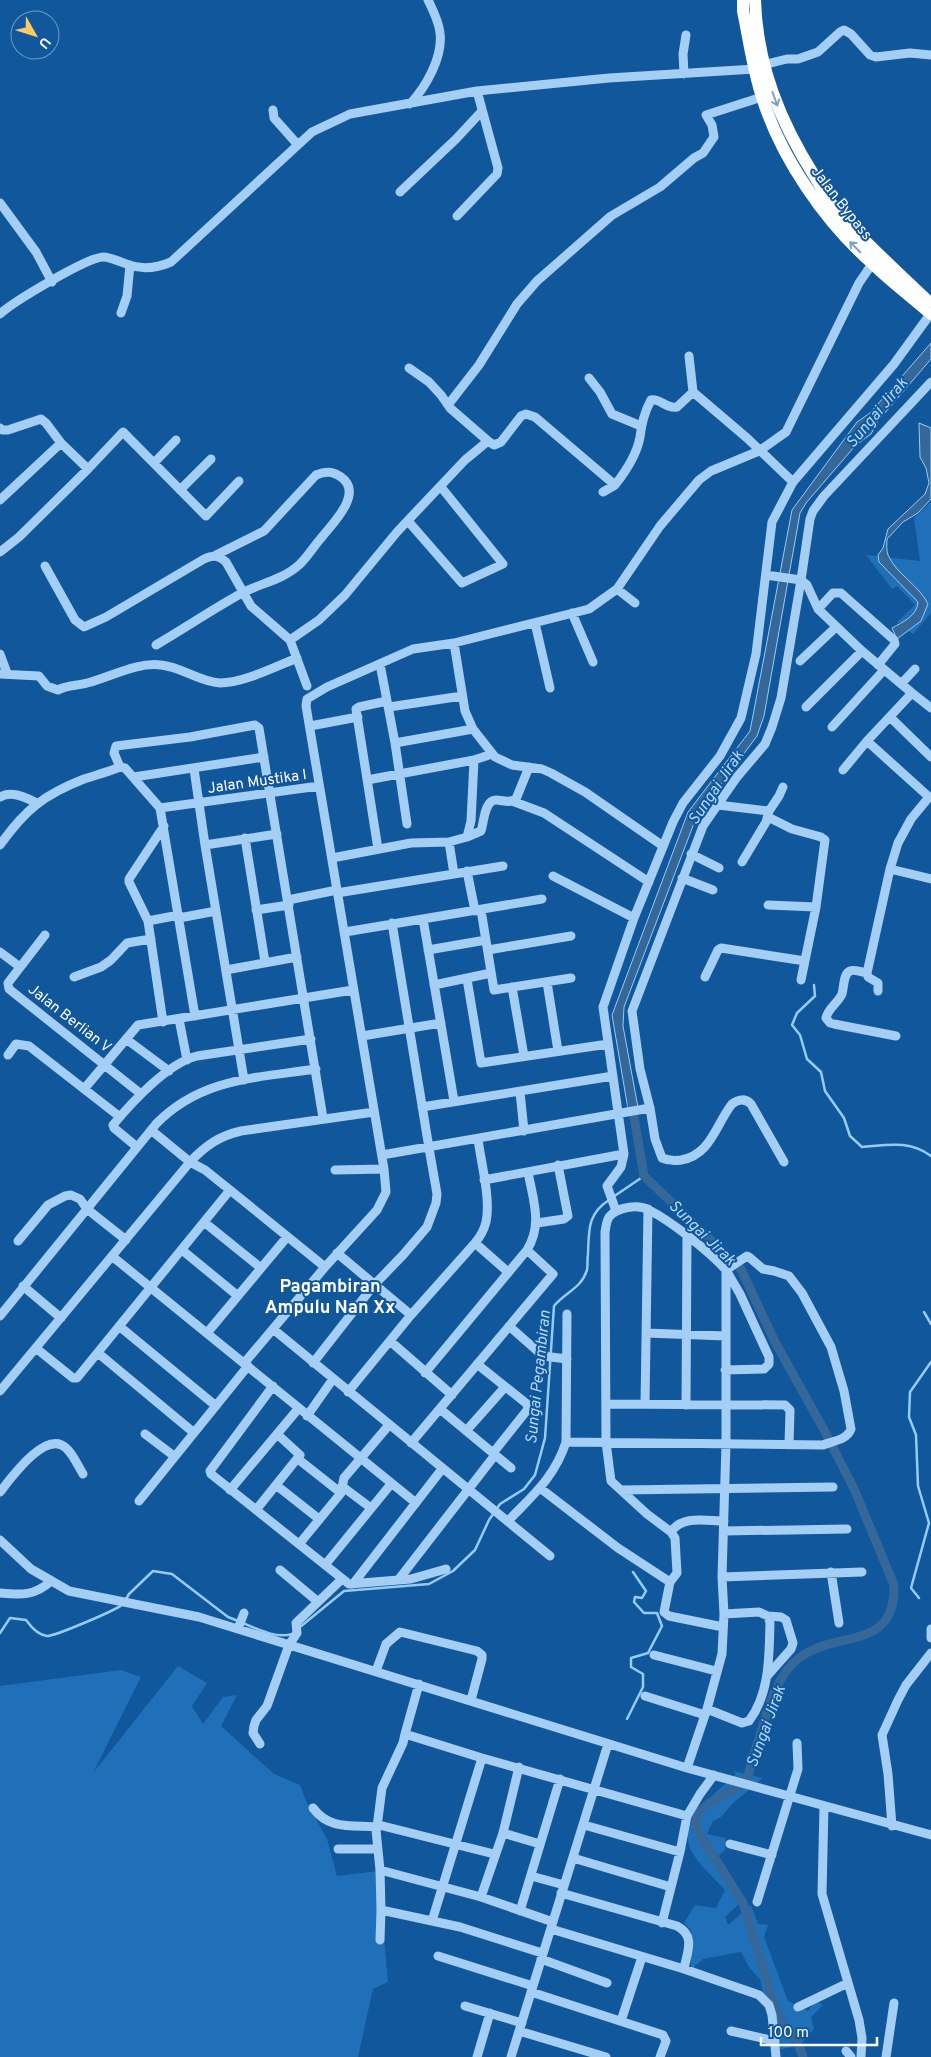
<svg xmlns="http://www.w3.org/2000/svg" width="931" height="2057" font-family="Overpass,sans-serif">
<rect width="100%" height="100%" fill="#11579b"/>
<!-- green -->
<path fill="#1f70b8" d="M931,502V613L913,634L897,622L915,605L897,586L892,589L866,555L920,561L914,518Z
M178,1666L207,1683L192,1706L203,1724L223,1697L237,1695L221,1726L274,1774L300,1785L306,1801L327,1839L337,1876L378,1871L388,1982L373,1989L358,2057H0V1686L121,1670L141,1677L93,1773Z
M733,1771L763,1778L732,1804L721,1817L713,1821L707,1834L726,1838L725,1850L715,1859L725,1864L721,1878L737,1886L741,1902L725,1917L728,1925L751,1905L758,1924L768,1925L764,1937L788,2001L808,2011L816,2000L823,2005L811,2017L814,2029L799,2046L776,2050L760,1979L749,1967L741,1952L703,1959L691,1970V1930L684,1923L695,1905L716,1908L725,1890C714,1878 700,1866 692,1852C675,1821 717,1793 736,1774Z"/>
<!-- water -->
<path fill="#356899" stroke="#96cbf8" d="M931,343V359L878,421L871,434L855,446L806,503L800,513L764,716L757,736L696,818L624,1007L623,1026L639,1113L629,1115L612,1015L688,812L750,731L792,510L857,422L870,413Z
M919,423L931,428V499L918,513L903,522L887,539C887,543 886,550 888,555C896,574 919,585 928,604L921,621L897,639L892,628C903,622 917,616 918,602L879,562L878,555L883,548L888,529L925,494L929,483L926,468L920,457Z"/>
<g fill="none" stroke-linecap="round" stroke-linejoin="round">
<!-- stream -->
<path stroke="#96cbf8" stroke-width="2.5" d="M814,985L815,996L797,1013L792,1025L800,1035L807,1059L821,1072L825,1091L844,1118L850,1136L862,1147C888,1145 909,1140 931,1156
M613,1197L644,1176
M924,1312L931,1324
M919,1598L911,1588L929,1523L918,1486L916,1435L909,1417L910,1392L931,1362
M126,1599L129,1594L153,1571L172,1574L228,1617L238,1621
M243,1623C257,1629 277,1639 292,1634
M300,1627L344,1591L429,1584L453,1571L475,1550L489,1520L500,1504L524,1489L535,1475L545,1438L554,1306C565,1292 581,1289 587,1270C588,1265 587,1259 588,1254C589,1231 587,1214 609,1200
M0,1633L10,1618L26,1620C31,1627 38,1635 47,1636C55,1636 117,1610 123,1604
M627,1719L643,1687V1674L631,1667V1658L648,1653L662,1626L657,1613H644L634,1602L635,1597L642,1598L646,1591L633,1572"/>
<!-- canal -->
<path stroke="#356899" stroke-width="9" d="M632,1105L644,1176L741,1269L775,1342L823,1428L855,1491L894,1585C896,1652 837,1629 799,1658C772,1678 764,1726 753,1757C751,1764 749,1777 744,1782C732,1793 701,1802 696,1819C696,1822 697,1827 697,1830L743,1903L778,2016L800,2048L803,2057"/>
<!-- minor -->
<path stroke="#a4cef4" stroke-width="9" d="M763,65L787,59H798L818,52L840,32L844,30L851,34L870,55L876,57L910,53L931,55
M684,74L683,54L686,35
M410,104C426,87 443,57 440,33C439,22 433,10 428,0
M273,110L274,118L298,145
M400,192L456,139L482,111
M0,203L36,252L52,282
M457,216L497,174L498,168L477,91
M121,313L127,296L130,265
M0,314C13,302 89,256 104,257C113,258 121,262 129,265C144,270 157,268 171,262L312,132L350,114L477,91L609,78L755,69
M689,356L693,392L747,438L793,482
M409,368L429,382L441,395L450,408L488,441
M589,378L600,392L612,414L641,426
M448,405L479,365L517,304L537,281L611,216L660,187L694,158L703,153L714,137L712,125L706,115L762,97
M0,428L2,430H8L41,419L46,423L61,443L0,500
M61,443L88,469L123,432L206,516L239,481
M154,463L176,440
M180,490L211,459
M603,492L615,485
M408,521L462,583L503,564L441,487
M0,552L19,537L88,469
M45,566L75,620L84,627L106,617L204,559C213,555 218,555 226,562L251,606L290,640L307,686
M766,575L801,580L781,698L772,727L765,744L737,777L703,826L632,1011L640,1069L650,1108L655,1139L662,1158C669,1161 674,1161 681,1160C711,1155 716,1124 732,1104C738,1099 745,1098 751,1104L784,1162
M617,589L635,603
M818,609L833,593H841L894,640L895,644L878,665
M572,613L593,662
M535,623L550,688
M290,640L319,620L345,595L397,532L465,460L488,441L494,445L501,442L521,416L526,414L535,417L615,485C626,471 637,455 640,437C642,423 644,413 651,400C660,398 666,409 677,407L693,392
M454,643L465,711L473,729L495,757L512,765L542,769L551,773L585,792L663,846
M156,645C185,628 213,609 242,593C261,583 283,580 300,564C308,556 314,546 322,537C333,523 364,493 341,477C332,471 326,471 316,475L264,531L216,555
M0,654L7,673
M800,661L836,627
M380,664L395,743L407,824
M0,674L39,676L47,686L58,690C67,685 77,686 87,683C111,677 136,662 161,665C182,667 199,682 220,683C243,683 275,667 297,658
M901,684L915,669
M912,693L931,708
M389,707L462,696
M806,707L862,651
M891,718L931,757
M310,726L358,717
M832,727L884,670
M867,741L929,797L911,819L898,843L890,869L867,973C862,972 854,969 850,971C843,974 844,988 842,994C838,1003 828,1008 826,1018L830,1023L834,1024L896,1036
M395,743L473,729
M120,767L114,753L116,746L190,737L255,725L259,728L323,1118
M194,769L205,845L244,1080
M843,770L867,741L912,693L862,651L818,609L807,585L801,580L810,519L813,511L824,496L931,382
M134,777L264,757
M367,780L474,760
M0,797C12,790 26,798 37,803
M512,801L544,813L649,882
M718,805L769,811L779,796L783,787
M160,808L319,786
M768,817L792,829L821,837L825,840L816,907L801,980
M467,837L481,831C484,823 484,800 496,800C503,800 509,804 516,799L529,767
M245,838L265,962
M449,842L454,874
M0,845C25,810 43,795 84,779C96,775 108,772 120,767L125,768L160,808L195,1016
M205,845L277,834
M378,849L356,709L359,707L387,701
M691,854L719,868
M332,858L411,843L449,842L467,837L471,821L474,760L492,754
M742,862L766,822L769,811
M890,869L931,879
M467,871L475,911
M553,876L634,918
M682,878L713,890
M337,893L503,866
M288,900L337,890
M768,905L816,907
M256,910L289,905
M481,910L494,990L571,978
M179,918L216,911
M423,919L454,1101
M148,921L179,915
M345,932L542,899
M45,935L8,983L9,989L141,1094
M428,950L486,940
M488,950L571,936
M0,952L20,967
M226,970L297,957
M867,973L868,977L878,983V991
M74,977L101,967L111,960L127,943L151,939
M705,977L718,950L721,948L805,961
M467,979L481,1063L608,1044
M547,982L558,1051
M434,985L491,973
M512,987L524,1056
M179,1019L187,1060
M163,1022L148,921L129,882V879L164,826
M362,1036L441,1023
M126,1039L169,1071
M8,1055L16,1044L29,1046L120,1117
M84,1089L138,1025L353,990
M520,1092L524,1131
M422,1107L613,1076
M151,1130L190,1162L205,1170L230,1190L325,1267
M137,1147L114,1128L113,1125C132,1102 168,1063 197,1056L311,1039
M382,1155L650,1108
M335,1170L384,1169
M484,1180L624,1154
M616,1211L607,1186L621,1167L624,1154L603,1007L634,918L673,822L683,803L720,756L741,718L756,654L772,522L793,482L894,364L931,313
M204,1222L261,1268
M537,1223L564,1219L568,1216L558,1165
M18,1241L48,1205L65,1196L71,1195L80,1199L87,1209L126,1240
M475,1243L508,1272
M182,1250L238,1296
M337,1253L411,1315
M113,1257L416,1503
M23,1286L61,1318
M0,1316L156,1124C201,1078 256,1078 316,1069
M119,1326L216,1406
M509,1326L543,1356L567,1359
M273,1329L550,1556
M207,1333L287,1237
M646,1333L726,1336
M390,1341L452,1395
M37,1349L73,1378H77L230,1190
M98,1353L193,1432
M243,1362L246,1361L325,1267L377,1210L386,1192L384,1169L306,706L307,699L327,687L413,649L454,643L589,609L617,589L660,526L699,480L711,471L759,451L786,432L859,283L872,264
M313,1363L374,1285L403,1255L427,1227L436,1203L437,1194L429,1148L392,923
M477,1364L527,1404L528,1409L493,1453
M425,1373L527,1250C543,1224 533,1200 528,1172
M273,1386L210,1471L211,1474L349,1584L411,1579L446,1569
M0,1391L190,1162C205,1146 219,1136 241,1131L374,1112
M348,1392L411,1315L475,1243C480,1237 484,1230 486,1222C491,1199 481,1163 478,1139
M607,1404L785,1405L790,1410L789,1445
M645,1404L648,1209
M686,1405L687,1237
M440,1409L511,1468
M307,1416L333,1379
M466,1431L505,1387
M145,1434L174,1456
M566,1442L823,1445C833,1441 847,1440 851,1429L844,1391L831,1347L802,1293L789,1276L774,1271L763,1269L749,1257L747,1256L726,1270L740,1294L769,1357V1364L764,1369L725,1370
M411,1443L553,1274L527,1250
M298,1459L341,1493
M276,1485L319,1519
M343,1487L371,1508
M540,1488L618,1548L670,1582
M230,1490L298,1409
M621,1490L833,1487
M0,1492C11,1478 46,1429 66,1448C73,1454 78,1466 83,1474
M139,1501L248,1366
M256,1510L300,1455L277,1434
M508,1521C532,1496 555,1477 566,1442L567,1314
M724,1531L847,1529
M671,1532C682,1515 706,1521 724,1521
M0,1540L31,1569L69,1591L199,1617L687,1768L931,1835
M300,1543L341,1493L344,1478L389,1425
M325,1565L391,1484
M280,1570L317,1601
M831,1572L839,1623
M722,1577L862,1572
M399,1579L495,1455
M353,1584L442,1469
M0,1593C21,1595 35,1596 51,1581
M768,1616L781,1617L786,1620L793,1643L791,1649L768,1675
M238,1629L244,1613
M931,1629V1638
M654,1655L716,1671
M376,1671L386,1644L400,1632L477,1651L482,1655V1659L471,1700
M419,1684L405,1734L482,1758L687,1816
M645,1696L705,1715
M707,1709L742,1723L749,1721C770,1693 769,1656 770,1623L768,1616L759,1612L724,1614
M260,1744L253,1733L254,1726L256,1720L267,1706L289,1645L297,1633L296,1623L342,1579
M482,1758L432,1921L460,1927L542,1953
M687,1768L707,1709L722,1654L724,1614L722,1577L726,1444V1270C710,1252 671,1221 649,1210C638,1204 617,1207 609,1217C606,1222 606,1227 605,1232L606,1442L611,1481L647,1514L671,1532L675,1538L677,1573L670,1582L664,1612L669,1616L723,1627
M824,1806L822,1894L859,2020L862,2038L861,2057
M313,1808C329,1830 352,1825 377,1827L382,1788L403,1743L405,1734
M584,1825L680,1852
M892,1826L888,1774L882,1735L898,1700L906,1685L931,1653
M503,1833L540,1844
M730,1844L772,1855
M338,1849H377
M573,1858L671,1887
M380,1870L481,1897L553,1922
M531,1876L564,1885
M561,1893L677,1926C696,1936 687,1952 684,1969
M481,1897L503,1833L519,1767
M757,1902L798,1769L797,1743
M381,1910L432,1921
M520,1911L560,1779
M662,1923L680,1852L687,1816L700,1794L714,1775
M551,1929L684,1969L759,1995L769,2005L772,2015L776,2057
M380,1940L381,1910L380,1870L376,1830L379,1825L494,1854
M438,1956L533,1986
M541,1959L607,1983
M531,1992L663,2035L666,2041L660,2057
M465,2006L522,2023
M798,2007L848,1983
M621,2021L642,1957
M519,2031L606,2057
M731,2031L775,2041
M846,2051L851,2057
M477,2057L490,2013
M511,2057L608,1744
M886,2057L894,2003"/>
<!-- highway -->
<path stroke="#fff" stroke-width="12" d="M743,0V11C749,40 753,70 762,97C781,158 825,222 873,264C891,282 912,297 931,314
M755,0C757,65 780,122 815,177C823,190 830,203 840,215C868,245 899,274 929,302"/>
</g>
<!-- one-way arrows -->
<defs><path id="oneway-shaft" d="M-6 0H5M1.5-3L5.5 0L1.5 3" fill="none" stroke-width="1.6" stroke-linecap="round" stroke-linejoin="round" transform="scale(1.25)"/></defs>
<g stroke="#7ca3c8">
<use href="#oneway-shaft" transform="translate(775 99) rotate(70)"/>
<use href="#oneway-shaft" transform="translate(855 247) rotate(-135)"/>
</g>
<g text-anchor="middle" stroke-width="4" stroke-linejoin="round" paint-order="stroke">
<!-- street labels -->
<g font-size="15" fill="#fff" stroke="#11579b">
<text transform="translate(842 203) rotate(52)" y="5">Jalan Bypass</text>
<text transform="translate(257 781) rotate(-8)" y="5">Jalan Mustika I</text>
<text transform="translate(70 1018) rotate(38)" y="5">Jalan Berlian V</text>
</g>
<!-- water labels -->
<g font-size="16" font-style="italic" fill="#b1d8fb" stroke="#11579b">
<text transform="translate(876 412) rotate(-50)" y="6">Sungai Jirak</text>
<text transform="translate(715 787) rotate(-56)" y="6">Sungai Jirak</text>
<text transform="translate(703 1232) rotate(44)" y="6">Sungai Jirak</text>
<text transform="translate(537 1377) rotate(-84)" y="6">Sungai Pegambiran</text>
<text transform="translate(765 1726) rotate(-70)" y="6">Sungai Jirak</text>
</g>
<!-- quarter labels -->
<g font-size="18" font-weight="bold" fill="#fff" stroke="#11579b">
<text x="330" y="1292">Pagambiran<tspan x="330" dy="21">Ampulu Nan Xx</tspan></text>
</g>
</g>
<!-- north arrow -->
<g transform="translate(35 35) rotate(129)"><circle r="24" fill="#11579b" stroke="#709ac3"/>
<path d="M0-4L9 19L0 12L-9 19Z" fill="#ffc868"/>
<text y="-8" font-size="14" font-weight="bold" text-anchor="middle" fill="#ffffff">U</text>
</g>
<!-- scale -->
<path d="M761 2037v8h116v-8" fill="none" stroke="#ffffff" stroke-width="2.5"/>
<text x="768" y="2037" font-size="15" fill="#ffffff" stroke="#11579b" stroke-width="4" paint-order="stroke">100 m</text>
</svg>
